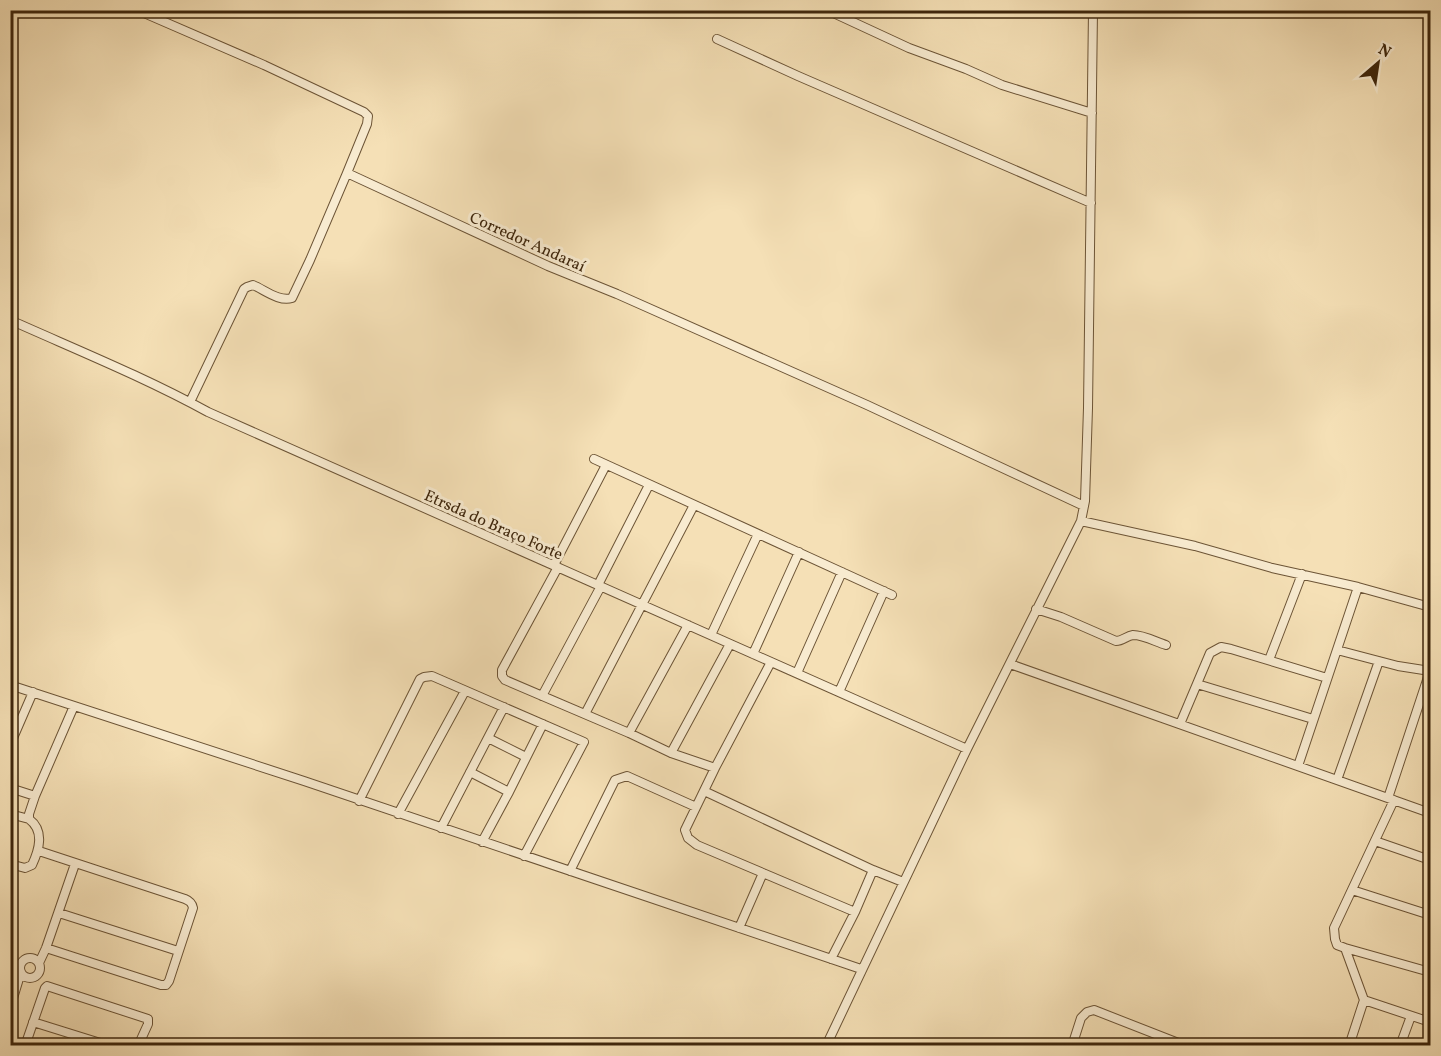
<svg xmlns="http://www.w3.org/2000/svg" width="1441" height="1056" font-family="Vollkorn,serif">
<rect width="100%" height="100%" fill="#f5e0b6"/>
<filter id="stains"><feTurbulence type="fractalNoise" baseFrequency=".00333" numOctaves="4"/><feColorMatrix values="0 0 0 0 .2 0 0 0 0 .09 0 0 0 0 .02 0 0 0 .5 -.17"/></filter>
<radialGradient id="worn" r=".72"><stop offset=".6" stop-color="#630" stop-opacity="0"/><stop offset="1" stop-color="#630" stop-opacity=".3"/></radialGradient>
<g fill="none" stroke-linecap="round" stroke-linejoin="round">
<defs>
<path id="street" d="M137,10L264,65L364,112L368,116L367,124L347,173L548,266L617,294L867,405L1084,506
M827,10L909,48L966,69L1002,85L1092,113
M717,39L798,76L1091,203
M10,320C77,350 144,377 208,412L967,749
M190,402L244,289L247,287L253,285C265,290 279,302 292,298L310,260L347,173
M594,459L892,595
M1081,521L1195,546L1272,568L1358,587L1430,607
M554,565L606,465
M558,567L502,670V676L505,680L629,733L671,753L715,768L771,662
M598,585L649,485
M1036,609L1061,617L1116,641C1123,641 1126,636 1133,635C1144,635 1156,642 1166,645
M711,635L758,534
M1337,650L1398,666L1430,671
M753,654L799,552
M1269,660L1302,574
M1010,664L1430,813
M797,673L842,572
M1197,684L1313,719
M10,685L304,781L861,969
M839,692L884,591
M542,696L601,586
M585,714L694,505
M1180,724L1210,653L1221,647L1231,649L1327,678
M629,733L688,625
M488,738L526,757
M10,745L33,692
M671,753L730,644
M1298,766L1358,587
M715,768L685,830L688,838L697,845L855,912
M470,772L509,792
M1337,780L1379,661
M10,788L35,796L74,706
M704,791L873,870L903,882
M1388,798L1430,671
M1394,800L1334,928L1335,939L1337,945L1345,948L1430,972
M359,801L420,679L424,677L432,676L584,742L524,856
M10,814L29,819
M398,814L465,691
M441,828L504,707
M1375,841L1430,860
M482,842L509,792L543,724
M39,851L185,899C190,901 192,903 193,908L169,981L166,985H161L46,948
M10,864L25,868L32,865C39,850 45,831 29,819V814L35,796
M570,871L615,780L627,776L696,807
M1352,890L1430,915
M59,913L178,951
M739,928L763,873
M1345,948L1364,1000L1430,1022
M20 968a10 10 0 1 1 20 0a10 10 0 1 1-20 0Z
M831,959L855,912L873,870
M39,963L46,948L75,864
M10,1008L21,972
M33,1022L110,1046
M10,1044L14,1046
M25,1046L45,988L47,986L148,1019V1024L138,1046
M826,1046L967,749L1081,521L1085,501L1088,408L1093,10
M1072,1046L1081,1018L1087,1012L1094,1010L1186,1046
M1349,1046L1364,1000
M1400,1046L1411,1016"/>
</defs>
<!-- street casing -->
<use href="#street" stroke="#6c5436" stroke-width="10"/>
<!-- street -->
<use href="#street" stroke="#f8ebd0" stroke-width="8"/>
</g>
<g text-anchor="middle" stroke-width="6" stroke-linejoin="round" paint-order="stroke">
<!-- street labels -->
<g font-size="16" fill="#3e260c" stroke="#f8ebd0">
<text transform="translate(528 241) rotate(24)" y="6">Corredor Andaraí</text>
<text transform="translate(494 524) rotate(24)" y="6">Etrsda do Braço Forte</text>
</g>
</g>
<!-- margin -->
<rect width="1441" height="1056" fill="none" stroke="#f5e0b6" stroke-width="36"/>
<rect x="12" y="12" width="1417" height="1032" fill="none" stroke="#3e260c" stroke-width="3"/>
<rect x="18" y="18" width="1405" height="1020" fill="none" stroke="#3e260c" stroke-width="1.5"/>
<!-- north arrow -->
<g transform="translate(1378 63) rotate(29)" stroke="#f8ebd0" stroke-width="4.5" paint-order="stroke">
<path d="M0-4.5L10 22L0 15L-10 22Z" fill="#3e260c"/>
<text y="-9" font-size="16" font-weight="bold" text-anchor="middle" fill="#3e260c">N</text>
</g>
<rect width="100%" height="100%" filter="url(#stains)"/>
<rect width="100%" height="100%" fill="url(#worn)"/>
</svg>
